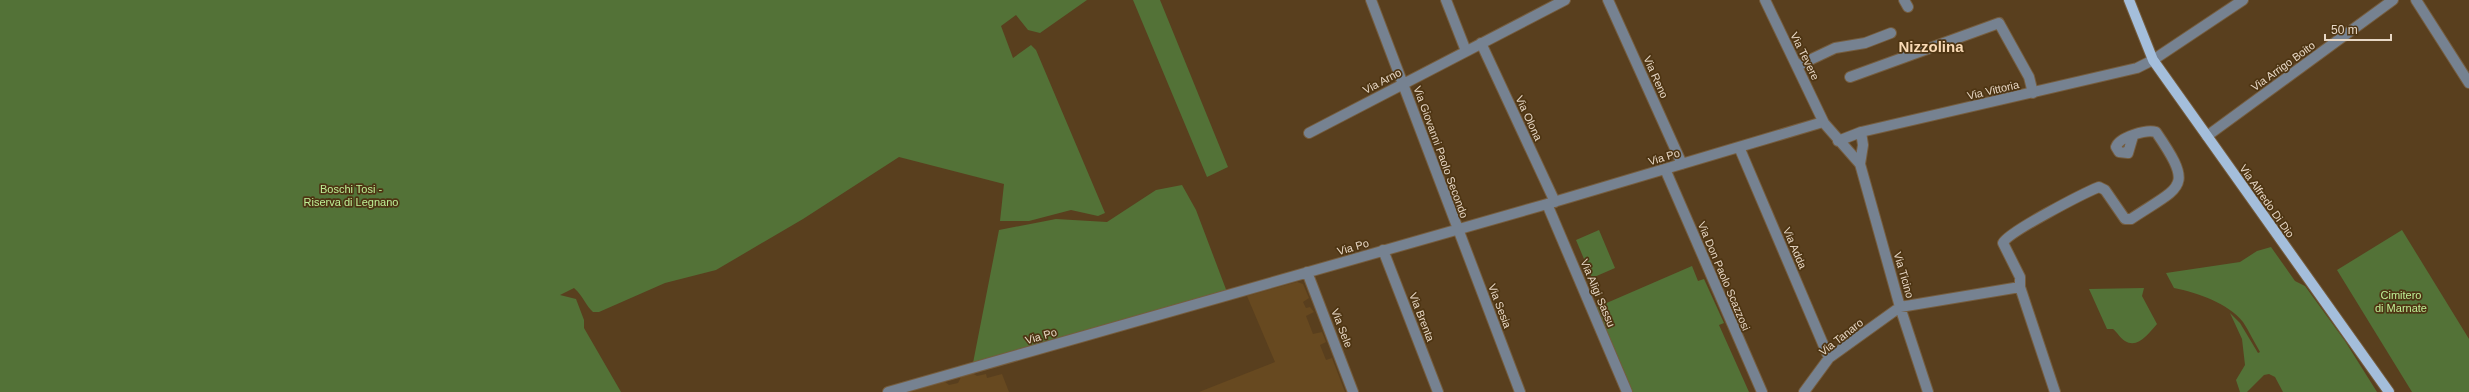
<svg xmlns="http://www.w3.org/2000/svg" width="2469" height="392" font-family="Arial,sans-serif">
<rect width="100%" height="100%" fill="#593f1e"/>
<!-- built -->
<path fill="#674920" d="M1297,282L1303,284L1309,298L1303,302L1306,308L1310,307L1314,312L1306,316L1313,334L1322,332L1326,342L1320,345L1326,360L1332,358L1345,392H1199L1275,362L1247,296Z
M972,373L977,376L986,374L987,378L1002,374L1009,392H905L944,381L949,385L958,383L961,377Z"/>
<!-- green -->
<path fill="#537237" d="M0,0H1087L1040,33L1028,30L1016,15L1001,26L1013,58L1031,45L1036,50L1105,213L1098,216L1071,210L1029,221H1000L1004,184L899,157L803,219L716,270L665,283L599,312H593C586,306 584,297 574,288L560,295L576,299L584,320V328L621,392H0Z
M1133,0H1160L1228,167L1207,177Z
M1182,185L1196,210L1227,292L973,363L999,230L1056,219L1107,222L1156,190Z
M1599,230L1615,268L1592,278L1576,240Z
M2402,230L2469,339V392H2412L2337,270Z
M2271,247L2295,281L2305,286L2345,341L2377,392H2283L2275,377L2269,374L2264,375L2247,392H2240L2236,380L2245,365L2242,339L2230,313L2240,323L2258,353L2260,352C2254,342 2249,331 2243,322C2228,303 2198,293 2174,288L2166,273L2240,262L2257,251Z
M1692,266L1698,281L1704,279L1724,323L1719,325L1749,392H1631L1595,308Z
M2144,288L2142,296L2157,324C2149,333 2138,349 2125,341C2120,338 2117,332 2113,329H2107L2089,289Z"/>
<g fill="none" stroke-linecap="round" stroke-linejoin="round">
<defs>
<path id="minor" d="M1371,0L1520,392
M1446,0L1466,51
M1608,0L1682,164
M1765,0L1824,123L1860,164
M1904,0L1908,7
M2416,0L2469,83
M1481,43L1555,202
M1797,66L1835,48L1865,43L1891,33
M1850,77L1999,23L2029,77L2033,93
M1861,132L1863,145L1860,164L1900,307L1928,392
M1309,133L1565,0
M2207,136L2393,0
M1838,141L1861,132L2137,68L2153,60L2243,0
M1739,147L1829,358
M1665,169L1762,392
M1547,204L1627,392
M1383,250L1438,392
M1307,272L1353,392
M888,392L1547,204L1823,122
M1804,392L1829,358L1900,307L2020,287
M2055,392L2020,287V277L2003,243C2008,232 2084,193 2099,187L2105,190L2125,219H2131C2182,185 2195,189 2156,132C2147,129 2119,137 2116,147L2119,152L2128,153L2133,136"/>
<path id="major" d="M2129,0L2153,60L2389,392"/>
</defs>
<!-- minor casing -->
<use href="#minor" stroke="#755d3f" stroke-width="12"/>
<!-- major casing -->
<use href="#major" stroke="#755d3f" stroke-width="12"/>
<!-- minor -->
<use href="#minor" stroke="#768291" stroke-width="10"/>
<!-- major -->
<use href="#major" stroke="#a4bedb" stroke-width="10"/>
</g>
<g text-anchor="middle" stroke-width="3.5" stroke-linejoin="round" paint-order="stroke">
<!-- street labels -->
<g font-size="11" fill="#e7d7c5" stroke="#4e3513">
<text transform="translate(1805 56) rotate(64)" y="4">Via Tevere</text>
<text transform="translate(2283 66) rotate(-36)" y="4">Via Arrigo Boito</text>
<text transform="translate(1656 77) rotate(66)" y="4">Via Reno</text>
<text transform="translate(1382 81) rotate(-28)" y="4">Via Arno</text>
<text transform="translate(1993 90) rotate(-13)" y="4">Via Vittoria</text>
<text transform="translate(1529 118) rotate(65)" y="4">Via Olona</text>
<text transform="translate(1441 152) rotate(70)" y="4">Via Giovanni Paolo Secondo</text>
<text transform="translate(1664 157) rotate(-17)" y="4">Via Po</text>
<text transform="translate(2267 201) rotate(55)" y="4">Via Alfredo Di Dio</text>
<text transform="translate(1353 247) rotate(-16)" y="4">Via Po</text>
<text transform="translate(1795 248) rotate(67)" y="4">Via Adda</text>
<text transform="translate(1904 275) rotate(74)" y="4">Via Ticino</text>
<text transform="translate(1724 276) rotate(67)" y="4">Via Don Paolo Scazzosi</text>
<text transform="translate(1598 293) rotate(67)" y="4">Via Aligi Sassu</text>
<text transform="translate(1500 306) rotate(69)" y="4">Via Sesia</text>
<text transform="translate(1422 317) rotate(69)" y="4">Via Brenta</text>
<text transform="translate(1342 328) rotate(69)" y="4">Via Sele</text>
<text transform="translate(1041 336) rotate(-16)" y="4">Via Po</text>
<text transform="translate(1841 337) rotate(-38)" y="4">Via Tanaro</text>
</g>
<!-- park labels -->
<g font-size="11" fill="#beef96" stroke="#4e3513">
<text x="351" y="193">Boschi Tosi -<tspan x="351" dy="13">Riserva di Legnano</tspan></text>
<text x="2401" y="299">Cimitero<tspan x="2401" dy="13">di Marnate</tspan></text>
</g>
<!-- district labels -->
<g font-size="15" font-weight="bold" fill="#f9dab5" stroke="#4e3513">
<text x="1931" y="52">Nizzolina</text>
</g>
</g>
<!-- scale -->
<path d="M2325 34v6h66v-6" fill="none" stroke="#e7d7c5" stroke-width="2"/>
<text x="2331" y="34" font-size="12" fill="#e7d7c5" stroke="#4e3513" stroke-width="3" paint-order="stroke">50 m</text>
</svg>
